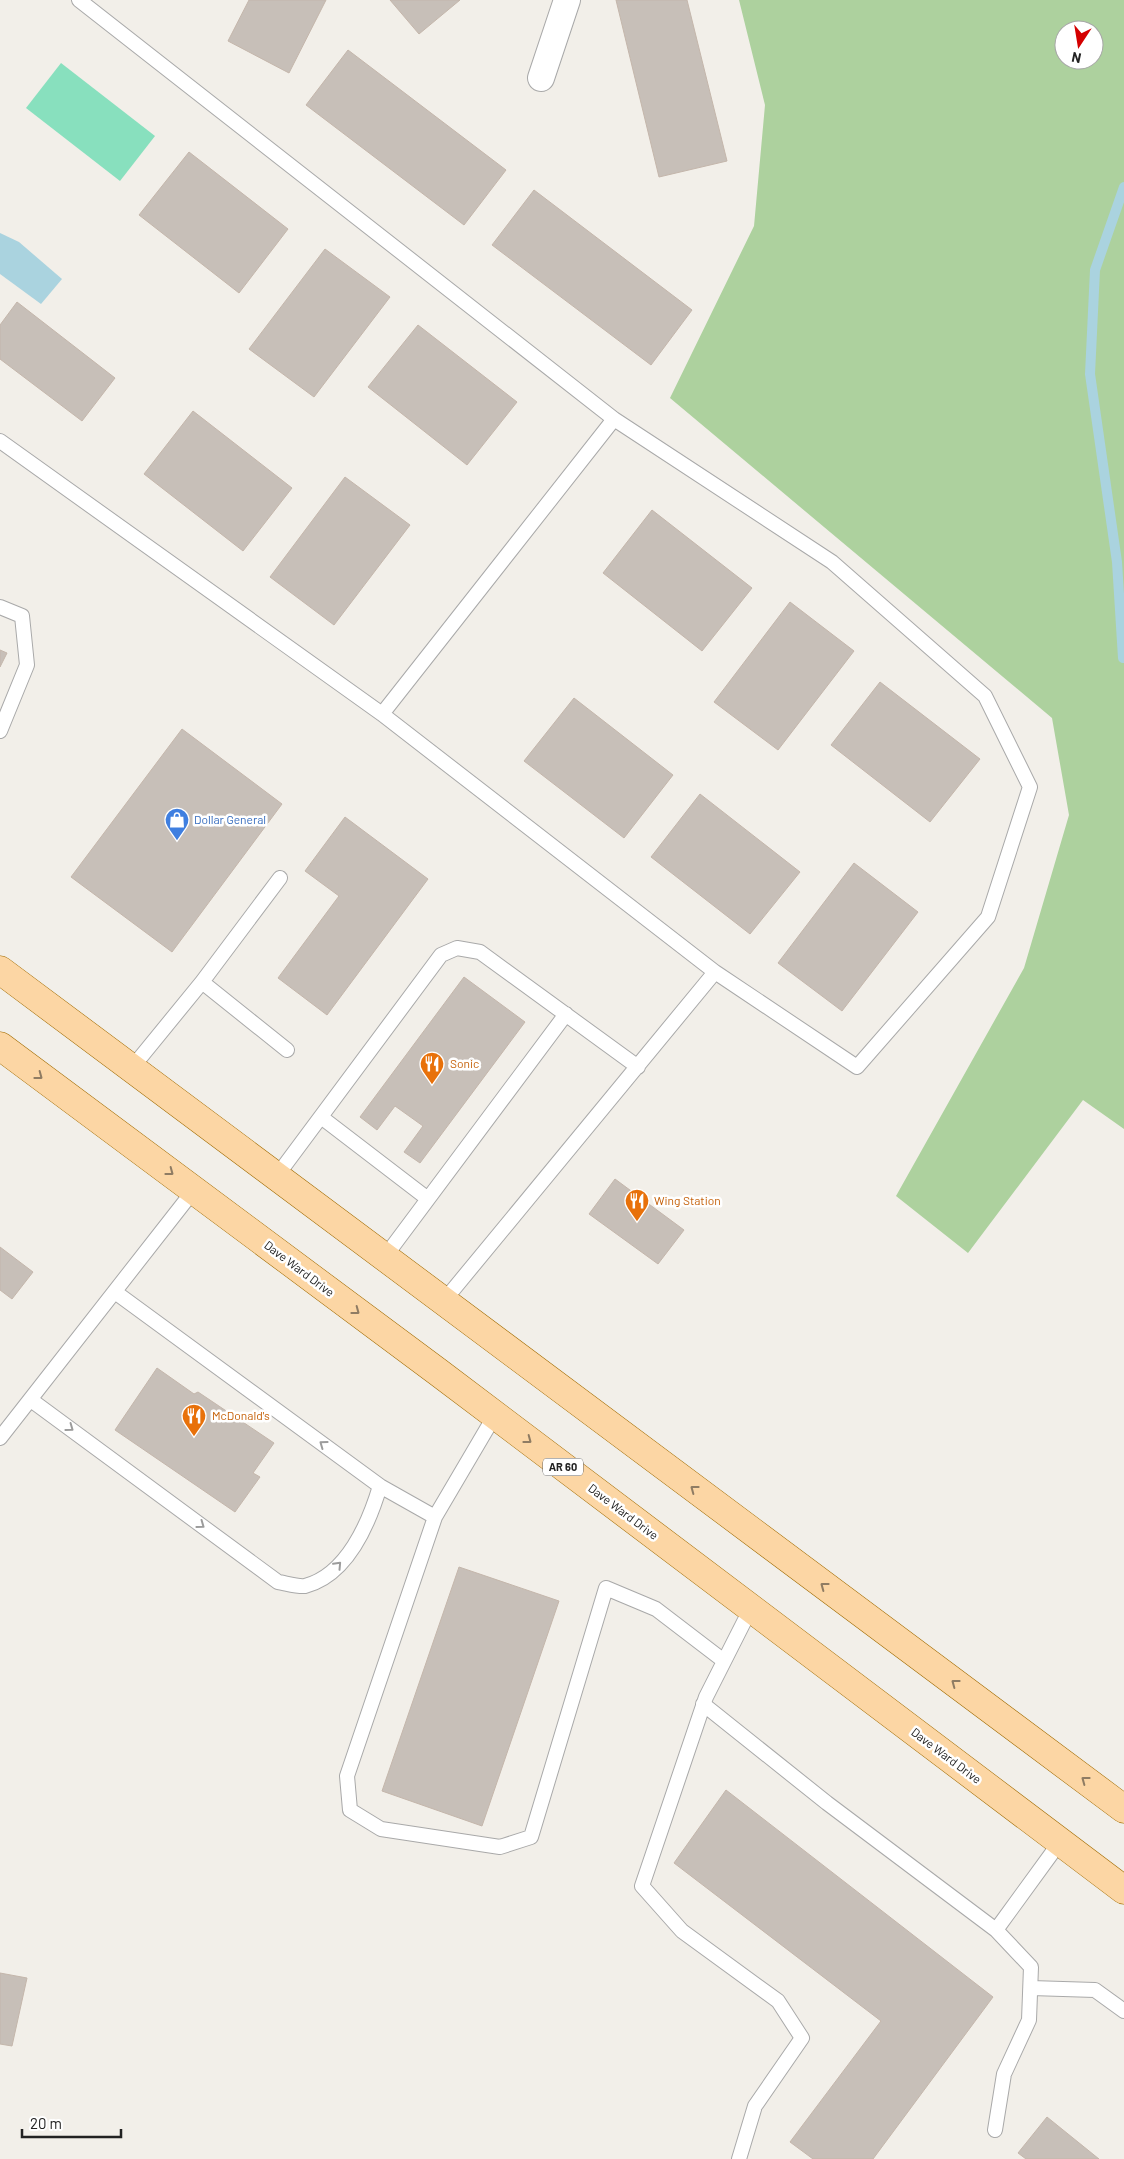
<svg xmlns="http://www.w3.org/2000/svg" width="1124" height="2159" font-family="Barlow,sans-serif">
<rect width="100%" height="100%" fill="#f2efe9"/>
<!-- forest -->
<path fill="#add19e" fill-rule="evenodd" d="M739,0H1124V1129L1083,1100L968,1253L896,1196L1024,968L1069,815L1052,718L670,398L754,226L765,105ZM1064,30H1094V60H1064Z"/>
<!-- pitch -->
<path fill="#88e0be" d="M61,63L155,136L120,181L26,108Z"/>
<!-- water -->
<path fill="#aad3df" d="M0,233L19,242L62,279L41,304L0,274Z"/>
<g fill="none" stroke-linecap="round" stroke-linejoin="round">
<!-- stream -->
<path stroke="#aad3df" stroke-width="10" d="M1123,658L1117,562L1090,374L1095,270L1124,187"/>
</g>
<!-- building -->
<path fill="#c7bfb8" stroke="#c4b6ab" d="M249,0H326L289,73L228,41Z
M390,0H460L419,34Z
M616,0H687L727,161L659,177Z
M348,50L506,170L464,225L306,105Z
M189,152L288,229L239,293L139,215Z
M534,190L692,310L651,365L492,245Z
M325,249L390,297L314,397L249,349Z
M17,302L115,378L82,421L0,359V325Z
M418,325L517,402L467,465L368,387Z
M193,411L292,488L243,551L144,474Z
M345,477L410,525L334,625L270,577Z
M652,510L752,588L702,651L603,573Z
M790,602L854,651L778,750L714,702Z
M0,650L7,653L0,667Z
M880,682L980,759L930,822L831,745Z
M574,698L673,775L624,838L524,761Z
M182,729L282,804L172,952L71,877Z
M700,794L800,872L750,934L651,857Z
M345,817L428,879L327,1015L278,978L339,896L305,871Z
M854,863L918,912L842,1011L778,963Z
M464,977L525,1022L420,1163L404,1152L423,1126L395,1106L377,1130L360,1117Z
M615,1179L684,1230L658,1264L589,1214Z
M0,1247L33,1272L12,1299L0,1290Z
M157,1368L194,1394L198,1392L274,1443L253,1473L260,1477L235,1512L115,1430Z
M459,1567L559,1601L482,1826L382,1791Z
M726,1790L993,1997L873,2159H813L790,2142L881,2021L674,1863Z
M0,1973L27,1978L12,2046L0,2044Z
M1047,2117L1099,2159H1026L1018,2153Z"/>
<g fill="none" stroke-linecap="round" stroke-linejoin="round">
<defs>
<path id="service" d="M0,441L382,714L715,972L857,1067L988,917L1030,787L985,696L832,562L614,419L79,0
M0,607L22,616L27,665L0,731
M382,714L614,419
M280,878L202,982L287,1050
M131,1069L202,982
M321,1117L428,1199
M276,1177L441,955L457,948L480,952L638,1067
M384,1258L566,1014
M443,1302L715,972
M31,1400L278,1582C285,1583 298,1587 305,1586C347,1575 369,1523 380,1486L115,1292
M495,1415L435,1517L347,1776L350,1810L381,1829L500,1847L531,1837L606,1588L656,1609L724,1661
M0,1438L194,1190
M380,1486L435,1517
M703,1704L827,1803L996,1930L1060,1842
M1031,1988L1095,1990L1124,2011
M995,2130L1004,2074L1029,2020L1031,1967L996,1930
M739,2159L755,2106L802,2038L778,2001L682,1931L642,1886L706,1697L751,1608"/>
<path id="minor" d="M541,78L567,0"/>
<path id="primary" d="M0,970L1124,1809
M0,1046L438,1372L1124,1890"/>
</defs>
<!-- service casing -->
<use href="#service" stroke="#a9a9a9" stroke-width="16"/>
<!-- minor casing -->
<use href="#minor" stroke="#a9a9a9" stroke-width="28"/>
<!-- primary casing -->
<use href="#primary" stroke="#a06b00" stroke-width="29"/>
<!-- service -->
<use href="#service" stroke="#fff" stroke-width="14"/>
<!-- minor -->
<use href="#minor" stroke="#fff" stroke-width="26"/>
<!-- primary -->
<use href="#primary" stroke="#fcd6a4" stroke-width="28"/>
</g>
<!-- one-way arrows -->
<defs><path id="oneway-chevron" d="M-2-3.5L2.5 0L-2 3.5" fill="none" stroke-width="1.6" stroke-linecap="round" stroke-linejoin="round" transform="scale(1.25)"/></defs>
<g stroke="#8f7c63">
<use href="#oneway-chevron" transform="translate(39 1076) rotate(37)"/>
<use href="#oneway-chevron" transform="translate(170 1172) rotate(37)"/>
<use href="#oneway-chevron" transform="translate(356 1311) rotate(37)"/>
<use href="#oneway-chevron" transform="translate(528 1440) rotate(37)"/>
<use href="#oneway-chevron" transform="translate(694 1489) rotate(-143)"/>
<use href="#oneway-chevron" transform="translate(824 1586) rotate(-143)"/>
<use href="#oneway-chevron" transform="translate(955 1683) rotate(-143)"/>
<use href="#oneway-chevron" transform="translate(1085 1780) rotate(-143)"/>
</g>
<g stroke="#9c9c9c">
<use href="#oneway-chevron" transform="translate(70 1428) rotate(36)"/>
<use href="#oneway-chevron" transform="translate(323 1444) rotate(-144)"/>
<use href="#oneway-chevron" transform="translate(201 1525) rotate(36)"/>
<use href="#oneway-chevron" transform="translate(338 1565) rotate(-47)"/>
</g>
<!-- icons -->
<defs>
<symbol id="shop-pin" viewBox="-11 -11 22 30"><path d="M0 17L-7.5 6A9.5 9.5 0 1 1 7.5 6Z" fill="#3f7fe0" stroke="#fff"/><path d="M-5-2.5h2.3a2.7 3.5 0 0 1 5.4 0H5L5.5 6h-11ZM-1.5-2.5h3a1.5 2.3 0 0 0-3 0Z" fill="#fff"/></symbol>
<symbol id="restaurant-pin" viewBox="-11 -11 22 30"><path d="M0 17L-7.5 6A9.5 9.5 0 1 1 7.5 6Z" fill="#e8710a" stroke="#fff"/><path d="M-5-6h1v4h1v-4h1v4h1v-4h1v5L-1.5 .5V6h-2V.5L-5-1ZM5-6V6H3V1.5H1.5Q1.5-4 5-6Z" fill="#fff"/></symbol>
</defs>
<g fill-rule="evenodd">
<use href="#shop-pin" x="163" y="806" width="28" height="38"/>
<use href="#restaurant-pin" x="418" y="1050" width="28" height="38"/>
<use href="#restaurant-pin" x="623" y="1187" width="28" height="38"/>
<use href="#restaurant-pin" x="180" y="1402" width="28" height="38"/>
</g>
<g text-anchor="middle" stroke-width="5" stroke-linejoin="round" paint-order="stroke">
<!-- shield labels -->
<rect fill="#fff" stroke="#646464" stroke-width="1" x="543" y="1458.5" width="40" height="17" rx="4"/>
<g font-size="11" font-weight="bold" fill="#222">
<text x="563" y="1471">AR 60</text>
</g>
<!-- shop labels -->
<g font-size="12" fill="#366cbe" stroke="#fff" text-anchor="start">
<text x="194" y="824">Dollar General</text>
</g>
<!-- food labels -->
<g font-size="12" fill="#c56008" stroke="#fff" text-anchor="start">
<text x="450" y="1068">Sonic</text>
<text x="654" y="1205">Wing Station</text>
<text x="212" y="1420">McDonald's</text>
</g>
<!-- street labels -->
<g font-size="12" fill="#222" stroke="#fff">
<text transform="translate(299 1269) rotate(37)" y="4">Dave Ward Drive</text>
<text transform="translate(623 1512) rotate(37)" y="4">Dave Ward Drive</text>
<text transform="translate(946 1756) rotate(37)" y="4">Dave Ward Drive</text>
</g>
</g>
<!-- north arrow -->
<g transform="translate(1079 45) rotate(192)"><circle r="24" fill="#ffffff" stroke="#a7a7a7"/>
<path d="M0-4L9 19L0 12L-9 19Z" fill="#d40000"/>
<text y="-8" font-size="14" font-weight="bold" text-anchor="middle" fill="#222222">N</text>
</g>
<!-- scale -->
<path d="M22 2129v8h99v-8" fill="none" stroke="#222222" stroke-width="2.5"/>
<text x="30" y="2129" font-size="15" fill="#222222" stroke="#ffffff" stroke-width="4" paint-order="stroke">20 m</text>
</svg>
